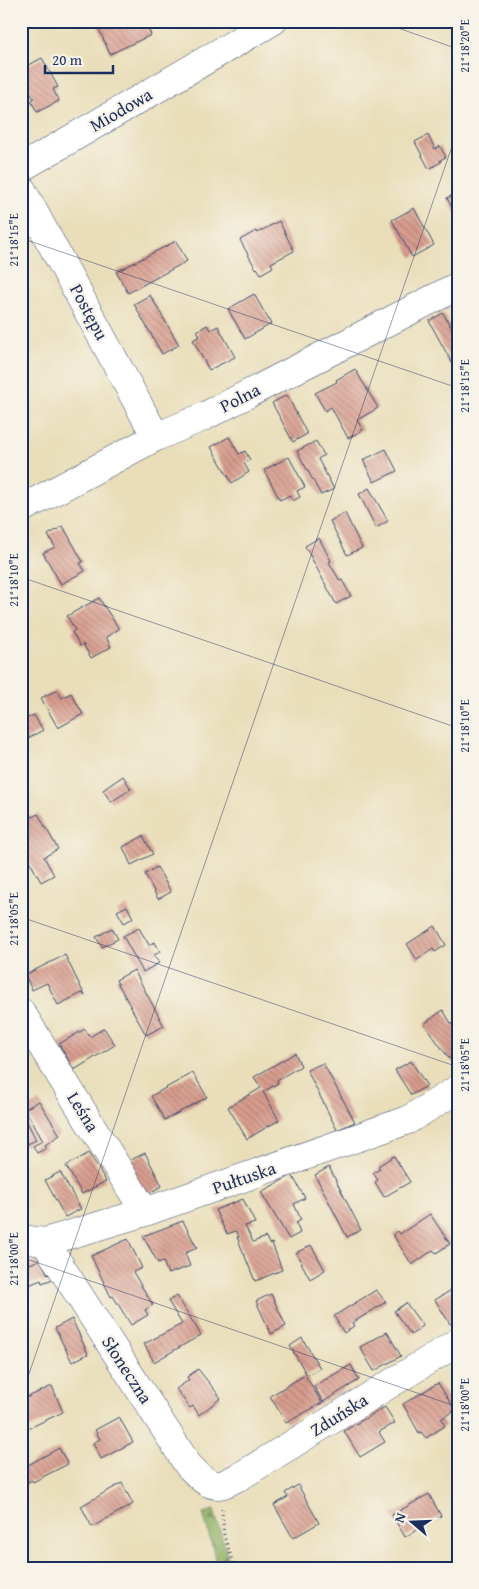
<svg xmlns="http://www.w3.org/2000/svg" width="479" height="1589" font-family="'Gentium Book Plus',serif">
<defs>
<pattern id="forest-firs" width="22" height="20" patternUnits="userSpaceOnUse" patternTransform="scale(1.25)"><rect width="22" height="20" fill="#90b062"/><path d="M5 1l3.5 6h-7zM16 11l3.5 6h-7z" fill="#759054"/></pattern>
<pattern id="building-back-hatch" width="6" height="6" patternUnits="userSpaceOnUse" patternTransform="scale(1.25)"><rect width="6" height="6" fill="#d89d8e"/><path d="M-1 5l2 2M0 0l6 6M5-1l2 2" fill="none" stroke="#ae8077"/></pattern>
</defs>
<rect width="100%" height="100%" fill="#f7f3e8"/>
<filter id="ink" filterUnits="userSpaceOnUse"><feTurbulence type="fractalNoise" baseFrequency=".02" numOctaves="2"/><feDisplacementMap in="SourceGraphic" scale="10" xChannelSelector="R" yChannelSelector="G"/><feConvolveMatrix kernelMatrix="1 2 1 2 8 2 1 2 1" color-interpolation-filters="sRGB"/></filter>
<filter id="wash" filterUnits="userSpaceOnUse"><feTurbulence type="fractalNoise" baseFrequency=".0096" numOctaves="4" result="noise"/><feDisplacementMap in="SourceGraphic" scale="20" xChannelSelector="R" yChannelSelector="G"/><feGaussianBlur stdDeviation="1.12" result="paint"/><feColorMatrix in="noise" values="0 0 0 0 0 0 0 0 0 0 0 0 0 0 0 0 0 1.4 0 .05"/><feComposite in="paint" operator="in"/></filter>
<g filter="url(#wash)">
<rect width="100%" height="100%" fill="#e9deb9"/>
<!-- forest -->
<path fill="url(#forest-firs)" stroke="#567060" d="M214,1510L231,1568H218L203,1513Z"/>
<g id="blocks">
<!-- building -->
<path fill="url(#building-back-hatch)" d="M110,21H145L151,35L110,54L98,27Z
M42,58L58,87L53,89L59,101L37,112L31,101L34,99L29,91L21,96V69Z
M428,135L435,149L440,146L446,157L440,160L441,162L429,169L415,142Z
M458,193V219L447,198Z
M414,208L434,245L412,257L392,220Z
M279,221L294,251L271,263L273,267L261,274L257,268L256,269L240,240L256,231L257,233Z
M176,241L187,261L128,293L116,272Z
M254,294L271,324L245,339L228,309Z
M150,295L179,345L162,354L134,304Z
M443,313L458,339V360L452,363L429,321Z
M207,325L210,330L218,326L235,357L209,370L193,340L200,336L197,331Z
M355,369L378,408L357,420L363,430L348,438L331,407L325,411L315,393L337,382L336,380Z
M287,395L307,434L293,442L272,403Z
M229,437L239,454L245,451L250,460L244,463L249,472L232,483L211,447Z
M316,441L324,455L318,459L334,489L321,495L297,451Z
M386,449L397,471L374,482L363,460Z
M289,457L305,487L297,491L300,497L293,501L290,495L280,500L264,470Z
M369,488L388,521L376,528L359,494Z
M345,513L362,548L347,555L330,521Z
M63,526L83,562L80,563L85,571L61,584L43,553L55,547L48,535Z
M319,538L331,561L329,562L340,581L342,580L351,596L336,604L305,546Z
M99,598L119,629L106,637L111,647L91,658L83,644L80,646L72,632L75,630L67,616Z
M57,690L62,698L71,693L83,714L58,728L41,698Z
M34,715L43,730L21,742V721Z
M123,776L131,789L111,802L103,790Z
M38,814L58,849L44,857L54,875L41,882L21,846V818L26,815L32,817Z
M143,836L153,854L131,865L123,847Z
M157,867L171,892L158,899L145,874Z
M127,906L133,918L124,923L117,911Z
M435,926L446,945L435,952L433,949L417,960L407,944Z
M112,928L118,939L102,947L96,937Z
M139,928L149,945L155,942L160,952L154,955L159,963L143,972L123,936Z
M65,955L85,996L82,993L58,1005L47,983L32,990L25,975Z
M134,970L164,1026L146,1035L116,980Z
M443,1010L452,1025L458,1021V1057L451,1061L424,1024Z
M104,1028L115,1045L74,1070L59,1044L85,1029L90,1037Z
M295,1053L301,1066L277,1080L278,1083L263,1092L279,1120L247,1139L228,1107L261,1088L254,1077Z
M411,1061L427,1086L411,1095L395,1070Z
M323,1063L355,1122L337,1130L307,1070Z
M193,1073L207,1097L165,1120L151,1096Z
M39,1101L60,1135L45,1145L47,1148L37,1153L33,1146L43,1141L25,1109Z
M21,1109L36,1140L21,1147Z
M89,1153L106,1181L82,1194L66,1166Z
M145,1153L162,1186L145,1195L127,1162Z
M394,1156L410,1182L384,1197L375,1182L378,1180L373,1173L380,1169L378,1166Z
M329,1167L361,1230L347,1237L315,1175Z
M60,1172L81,1209L65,1217L45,1180Z
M292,1175L305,1198L294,1204L301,1220L296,1223L300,1233L289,1239L261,1192Z
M243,1199L255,1223L245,1226L253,1242L266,1237L269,1244L272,1243L282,1270L255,1281L237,1237H239L236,1231L227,1234L215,1210Z
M430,1214L450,1244L436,1253L433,1250L412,1265L393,1235L398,1231L400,1234Z
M183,1221L197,1248L185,1253L190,1266L168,1274L163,1261L158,1263L143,1236Z
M128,1239L142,1268L133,1272L153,1305L145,1310L148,1315L131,1325L113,1296L111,1297L91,1256Z
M311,1245L325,1270L310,1279L296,1253Z
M41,1259L47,1273L53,1279L42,1283L41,1280L21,1288V1268Z
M458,1286V1319L450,1324L435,1300Z
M376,1290L386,1302L352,1323L354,1326L344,1333L334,1316Z
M271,1294L286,1326L271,1334L256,1301Z
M177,1296L201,1335L154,1362L144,1344L182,1324L168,1301Z
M406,1303L423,1326L411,1335L394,1311Z
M72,1319L88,1354L72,1362L55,1328Z
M387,1332L401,1356L374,1371L360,1347Z
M302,1338L320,1368L307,1375L290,1346Z
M351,1365L359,1380L323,1402L314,1386Z
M198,1369L221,1398L199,1415L193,1406L190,1408L176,1389L189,1380L187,1377Z
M305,1375L322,1403L286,1423L270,1396Z
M438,1383L455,1410L441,1419L445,1426L426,1438L421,1432L419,1433L403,1404Z
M52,1386L63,1412L25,1430L21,1423V1400Z
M385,1407L395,1423L379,1432L385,1442L360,1457L344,1431Z
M119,1417L133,1442L101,1459L93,1443L100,1439L95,1430Z
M59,1448L68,1464L33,1482L32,1480L21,1486V1469Z
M122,1483L133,1504L92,1527L81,1506Z
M298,1485L319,1523L293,1538L274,1505L288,1497L285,1493Z
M429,1494L441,1516L405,1537L392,1515Z"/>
</g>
</g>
<g filter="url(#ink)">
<use href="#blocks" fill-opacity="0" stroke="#3a496c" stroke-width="1"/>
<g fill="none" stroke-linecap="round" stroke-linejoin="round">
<defs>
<path id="minor" d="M21,168L273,21
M21,188L156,437
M21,509L156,437L203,417L458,286
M21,1012L145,1212
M21,1239L45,1242L145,1212L408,1120L458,1089
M45,1242L188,1465C196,1473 206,1486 219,1485C225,1485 233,1479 239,1477L458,1342"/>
</defs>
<!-- minor casing -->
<use href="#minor" stroke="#3a496c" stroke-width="29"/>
<!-- path -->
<path stroke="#3a496c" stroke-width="3" stroke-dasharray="1 4" stroke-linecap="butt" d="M222,1509L224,1536L235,1568"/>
<!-- minor -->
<use href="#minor" stroke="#fff" stroke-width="28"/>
</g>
</g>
<!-- ticks -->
<path fill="none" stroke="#1b2f5e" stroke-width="1" stroke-opacity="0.45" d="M378,21L458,49M21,238L458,388M21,577L458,728M21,917L458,1067M21,1257L458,1407M21,1397L458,129"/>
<g text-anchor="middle" stroke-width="4.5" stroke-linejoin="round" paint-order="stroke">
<!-- street labels -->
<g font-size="18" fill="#1b2f5e" stroke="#f7f3e8">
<text transform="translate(121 110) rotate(-30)" y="6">Miodowa</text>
<text transform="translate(89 312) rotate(62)" y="6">Postępu</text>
<text transform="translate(240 398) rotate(-27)" y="6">Polna</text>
<text transform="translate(83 1112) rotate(58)" y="6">Leśna</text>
<text transform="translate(244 1178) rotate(-19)" y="6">Pułtuska</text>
<text transform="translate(127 1370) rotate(57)" y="6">Słoneczna</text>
<text transform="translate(339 1415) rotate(-32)" y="6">Zduńska</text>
</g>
</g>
<!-- margin -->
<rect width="479" height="1589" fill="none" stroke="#f7f3e8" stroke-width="55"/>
<!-- north arrow -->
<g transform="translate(412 1522) rotate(289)" stroke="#f7f3e8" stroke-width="4" paint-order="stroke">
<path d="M0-4L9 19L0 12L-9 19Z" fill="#1b2f5e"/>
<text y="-8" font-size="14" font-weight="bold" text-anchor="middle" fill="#1b2f5e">N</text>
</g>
<!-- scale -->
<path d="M45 65v8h68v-8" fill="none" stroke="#1b2f5e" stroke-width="2.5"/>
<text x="52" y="65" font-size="15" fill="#1b2f5e" stroke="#f7f3e8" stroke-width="4" paint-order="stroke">20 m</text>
<rect x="28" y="28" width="424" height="1534" fill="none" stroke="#1b2f5e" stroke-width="2"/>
<g font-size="12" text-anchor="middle" fill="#1b2f5e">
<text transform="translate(465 46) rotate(-90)" y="4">21°18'20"E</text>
<text transform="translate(14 240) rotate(-90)" y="4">21°18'15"E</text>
<text transform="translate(465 386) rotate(-90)" y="4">21°18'15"E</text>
<text transform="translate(14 580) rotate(-90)" y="4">21°18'10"E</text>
<text transform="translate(465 726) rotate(-90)" y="4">21°18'10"E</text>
<text transform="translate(14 919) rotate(-90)" y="4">21°18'05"E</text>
<text transform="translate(465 1065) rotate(-90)" y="4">21°18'05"E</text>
<text transform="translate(14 1259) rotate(-90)" y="4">21°18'00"E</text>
<text transform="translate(465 1405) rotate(-90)" y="4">21°18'00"E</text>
</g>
</svg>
